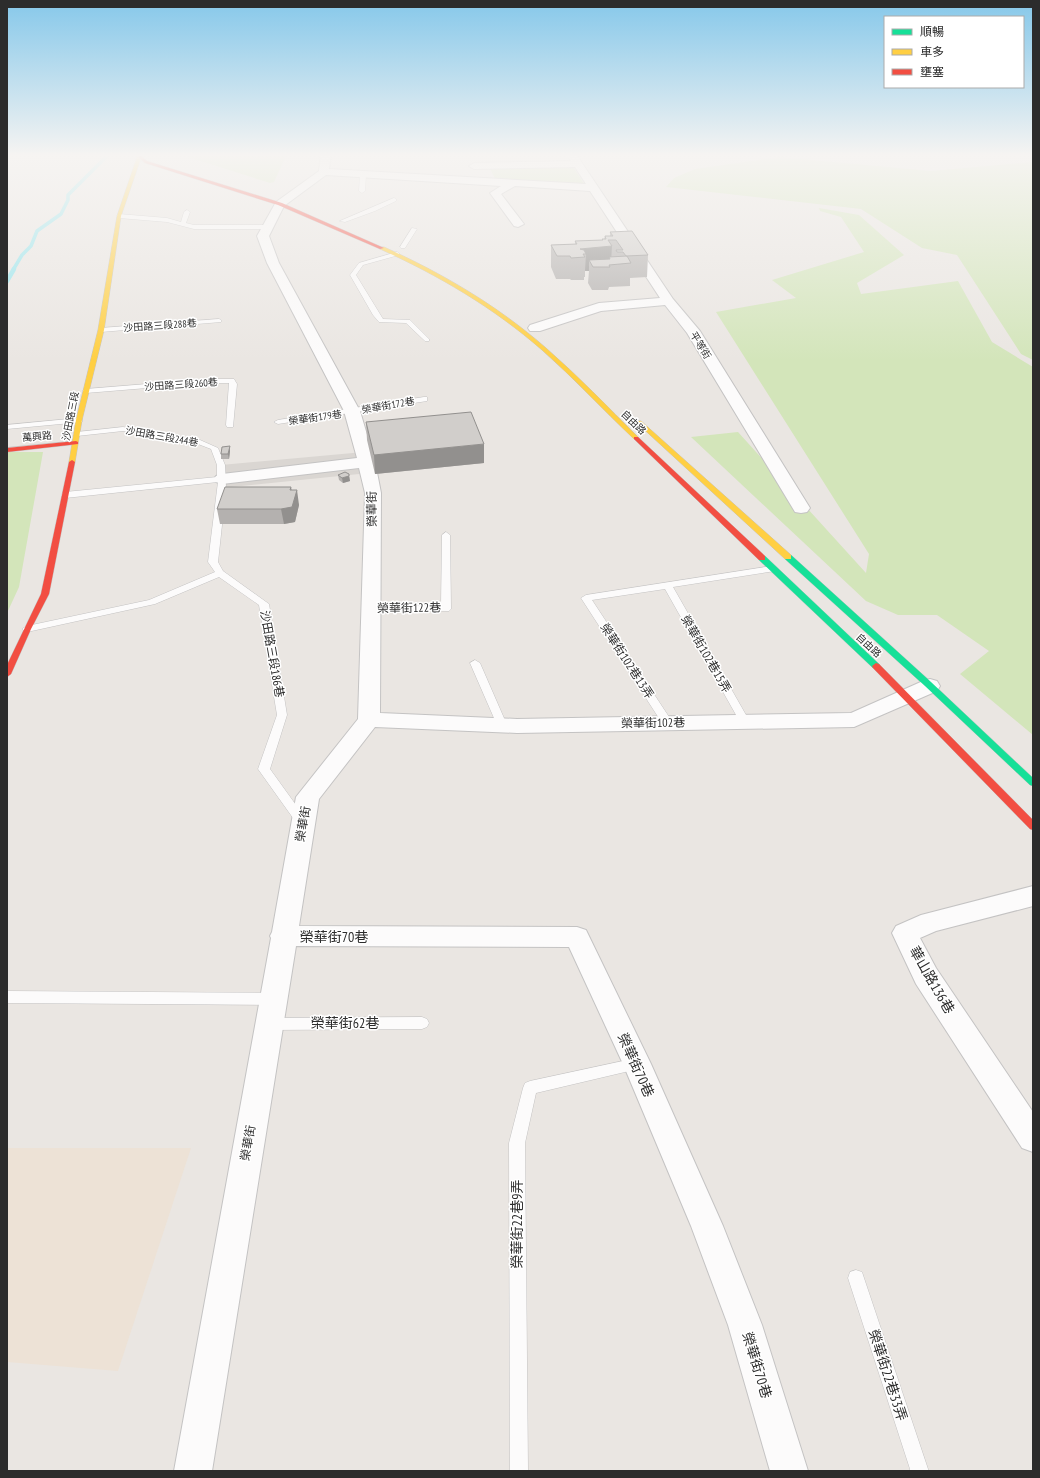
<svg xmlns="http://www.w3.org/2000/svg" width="1040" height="1478" font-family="'PT Sans Narrow','Noto Sans TC',sans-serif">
<rect width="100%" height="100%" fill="#eae6e2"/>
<!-- education -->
<path fill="#ede2d6" d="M7,1148H191L118,1371L7,1362Z"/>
<!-- green -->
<path fill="#d3e5ba" d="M183,154H287L274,182L270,183L185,156Z
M779,157L931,171L1033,162V360L1021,354L957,255L922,248L861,209L666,187L674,178L695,169Z
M572,165L586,187L497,182L489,167Z
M819,208L859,215L904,255L857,283L861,294L958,281L992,342L1033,367V735L960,674L989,651L937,615H898L866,601L691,437L738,432L866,573L869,554L716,312L796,298L772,280L864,252L841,217L820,211Z
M7,452H43L19,587L7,613Z"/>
<!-- plaza -->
<path fill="#dad6d2" d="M364,452L369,473L222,488L221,465Z"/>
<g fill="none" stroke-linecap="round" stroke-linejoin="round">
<!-- stream-far1 -->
<path stroke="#94e5ed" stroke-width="3.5" d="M13,270L22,255L31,246L37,231L61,214L68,200V195L109,154"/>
<!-- stream -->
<path stroke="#94e5ed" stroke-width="4.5" d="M7,281L14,269"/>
<defs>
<path id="lane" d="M363,173L366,175L365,191L362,193L359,191L360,175Z
M394,198L396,199V201L375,211L345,222L340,221Z
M187,210L190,212L186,223L194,225H267L270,227L267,229H194L167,222L119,218L116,216L119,214L167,218L181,222L184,212Z
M412,228L417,229L405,248H401L400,247Z
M397,252L399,253V255L363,265L356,275L383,319L410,320L429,339V341H425L406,323L379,322L373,315L350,275L359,263Z
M219,319L221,320V322L101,332L98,330L101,328Z
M208,379H234L237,384L233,427H227L226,425L229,383H208L86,393L82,391L86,389Z
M424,397H427V401L278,424L274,422L278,420Z
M79,418H82V422L7,429V425Z
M123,427L200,440L218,448L225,465L226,488L218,562L223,571L269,604L287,715L270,769L306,819L308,822L306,825L302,826L298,825L258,769L277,715L259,605L219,577L155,604L27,632L22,629L27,626L149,600L215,572L208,562L218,482L65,498L61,495L65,492L217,477V465L211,449L198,444L123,431L77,436L73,434L77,432Z
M446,532L450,535L451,609L449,611L369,610L367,608L372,605L441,606L442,535Z
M772,566L775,567L777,569L775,571L673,587L750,722L749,725H741L740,722L665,589L592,600L673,723L672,726H664L581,598L586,595Z
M475,660L480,663L507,725L506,728H498L497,725L470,663Z
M7,991L273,993L278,995L280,999L278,1003L273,1005L7,1003Z
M422,1017L427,1019L429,1023L427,1027L422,1029L268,1030L263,1028L261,1024L263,1020L268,1018Z
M637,1058L642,1060L644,1064L642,1068L536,1093L525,1143L528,1471H510L509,1143L523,1088L525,1083L530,1081Z
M856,1270L862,1272L864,1278L928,1469V1471H909L910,1469L848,1278L850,1272Z"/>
<path id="street" d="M321,154H331L329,169L586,184L575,167L474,169L469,166L474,163L571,161L566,154H576L673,299L700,331L810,508L807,512L801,513L795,512L687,333L665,305L601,311L540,331H530L528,328L530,325L599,303L660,298L590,191L515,186L501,194L524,224L518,227L514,226L490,193L501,186L326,175L284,206L269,236L279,263L360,411L375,462L381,493L380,713L517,719L851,713L923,681L930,679L937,681L940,686L937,691L854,727L517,733L375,727L319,799L299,926L577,927L586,930L651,1064L723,1226L762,1325L808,1471H770L728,1325L691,1226L623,1064L569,947L296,946L212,1471H174L271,938L270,936L272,932L296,797L358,719L365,493L359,468L222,484L216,482L214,479L216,476L222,474L357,458L344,411L267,263L257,236L276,202L319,171Z
M1033,886V906L936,931L920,938L936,968L1033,1112V1152L1022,1148L916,984L892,933L896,926L921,915Z"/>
<path id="fast" d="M785,555H791L931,682L1033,778V786L1030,785L925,686L785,559Z
M759,556H765L879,664L880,666L879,668H873L759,560Z"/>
<path id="slow" d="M144,154H149L141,158L121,216L104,330L82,420L75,462L72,464L69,462L76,420L98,330L117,216L137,157Z
M380,247H384C442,273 498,306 546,348C578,376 608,407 638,437V439H634C603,410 574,378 542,350C494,308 438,275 380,249Z
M637,421H641L791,555V559H785L637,423Z"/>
<path id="jam" d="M135,154H139L147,161L282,203L384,248L380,249L278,205L145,163Z
M634,437H638L765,556V560H759L634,439Z
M76,441L78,442V444L7,452V448Z
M72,460L75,462L49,594L31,629L11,674L7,677V665L41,594L69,462Z
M876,663L879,664L1033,820V830L1030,829L873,668L872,666Z"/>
</defs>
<!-- lane casing -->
<use href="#lane" stroke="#c4c3c3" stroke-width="1"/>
<!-- street casing -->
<use href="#street" stroke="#c4c3c3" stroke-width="2"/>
<!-- fast casing -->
<use href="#fast" stroke="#c4c3c3" stroke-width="1"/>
<!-- slow casing -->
<use href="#slow" stroke="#c4c3c3" stroke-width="1"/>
<!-- jam casing -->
<use href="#jam" stroke="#c4c3c3" stroke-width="1"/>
<!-- lane -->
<use href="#lane" fill="#fcfbfb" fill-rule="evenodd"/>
<!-- street -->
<use href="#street" fill="#fcfbfb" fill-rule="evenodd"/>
<!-- fast -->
<use href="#fast" fill="#16e098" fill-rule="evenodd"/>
<!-- slow -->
<use href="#slow" fill="#ffcf43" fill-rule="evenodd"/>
<!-- jam -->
<use href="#jam" fill="#f24e42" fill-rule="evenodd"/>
</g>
<!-- wall -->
<path fill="#b4b1af" d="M610,232L648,255L647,277L630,278V286L609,287L608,290H592L588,283L589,271H585V277H584V280H571L570,279H556L551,267V245L575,244V241L602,240V239H604L605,236H610Z
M366,422L484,463L375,474L367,440Z
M230,451L229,459H221V454Z
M349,474L350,481L343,483L339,480L338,475Z
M291,487L292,490L299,505L295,522L284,524H220L217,509Z"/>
<!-- shaded-wall -->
<path fill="#92908e" d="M612,246L611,264L609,257L608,267L589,260V271H585L586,254L580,249Z
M484,444V463L375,474L374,455Z
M230,446V451L229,459L228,454Z
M349,476L350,481L343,483L342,478Z
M297,490L299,505L295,522L284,524L281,509Z"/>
<!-- building -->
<path fill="#d1cecb" stroke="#92908e" d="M632,231L648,255L626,256L623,252H617L616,250H623L616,240H608L612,246L580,249L584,250L586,254H583L585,257L571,258L570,256H557L551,245L577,244L575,241L603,240L602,239H606L605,236H613L610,232Z
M627,256L631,263L609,265L610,267H593L589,260L610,259L609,257Z
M471,412L484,444L374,455L366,422Z
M230,446L228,454H221L222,447Z
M345,472L349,474V476L342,478L338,475Z
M225,487H291L290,490H297L292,507L281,509H217Z"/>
<!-- sky -->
<linearGradient id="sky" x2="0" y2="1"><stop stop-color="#86c8ea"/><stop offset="0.43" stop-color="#f6f4f2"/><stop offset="1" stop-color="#f6f4f2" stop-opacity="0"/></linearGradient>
<rect width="1040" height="361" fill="url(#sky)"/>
<g text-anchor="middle" stroke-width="3" stroke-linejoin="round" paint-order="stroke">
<!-- far-street labels -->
<g font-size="10" fill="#2c2c2c" stroke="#fff">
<text transform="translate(160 325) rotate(-4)" y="4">沙田路三段288巷</text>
<text transform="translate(701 345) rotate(58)" y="4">平等街</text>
<text transform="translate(181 384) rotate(-4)" y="4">沙田路三段260巷</text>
<text transform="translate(388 405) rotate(-10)" y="4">榮華街172巷</text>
<text transform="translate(70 416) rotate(-79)" y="4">沙田路三段</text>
<text transform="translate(315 417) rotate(-8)" y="4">榮華街179巷</text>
<text transform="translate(634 422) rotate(44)" y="4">自由路</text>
<text transform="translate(37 436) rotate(-5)" y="4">萬興路</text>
<text transform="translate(162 436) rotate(10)" y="4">沙田路三段244巷</text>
<text transform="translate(869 645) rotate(43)" y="4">自由路</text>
</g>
<!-- street labels -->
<g font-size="12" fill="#2c2c2c" stroke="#fff">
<text transform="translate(372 509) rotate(-91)" y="4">榮華街</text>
<text transform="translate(409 608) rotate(-1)" y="4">榮華街122巷</text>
<text transform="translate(272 654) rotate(80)" y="4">沙田路三段186巷</text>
<text transform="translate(706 654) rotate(60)" y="4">榮華街102巷15弄</text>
<text transform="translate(627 661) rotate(57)" y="4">榮華街102巷13弄</text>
<text transform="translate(653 723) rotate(-1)" y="4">榮華街102巷</text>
<text transform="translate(303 824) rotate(-80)" y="4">榮華街</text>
<text transform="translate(248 1143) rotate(-80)" y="4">榮華街</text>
</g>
<!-- near-street labels -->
<g font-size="14" fill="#2c2c2c" stroke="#fff">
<text x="334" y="942">榮華街70巷</text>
<text transform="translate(932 980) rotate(60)" y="5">華山路136巷</text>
<text x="345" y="1028">榮華街62巷</text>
<text transform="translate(636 1065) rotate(66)" y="5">榮華街70巷</text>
<text transform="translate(517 1224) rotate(-90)" y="5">榮華街22巷9弄</text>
<text transform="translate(757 1365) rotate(73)" y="5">榮華街70巷</text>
<text transform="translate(888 1375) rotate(72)" y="5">榮華街22巷33弄</text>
</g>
</g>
<!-- border -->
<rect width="1040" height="1478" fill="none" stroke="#2c2c2c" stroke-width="16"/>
<!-- legend -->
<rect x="884" y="16" width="140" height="72" fill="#ffffff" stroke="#ababab"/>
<rect x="892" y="29" width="20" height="6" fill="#16e098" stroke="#ababab"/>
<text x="920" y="36" font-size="12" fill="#2c2c2c">順暢</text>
<rect x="892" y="49" width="20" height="6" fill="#ffcf43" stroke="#ababab"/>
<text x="920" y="56" font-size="12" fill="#2c2c2c">車多</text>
<rect x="892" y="69" width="20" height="6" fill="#f24e42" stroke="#ababab"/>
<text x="920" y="76" font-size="12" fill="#2c2c2c">壅塞</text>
</svg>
